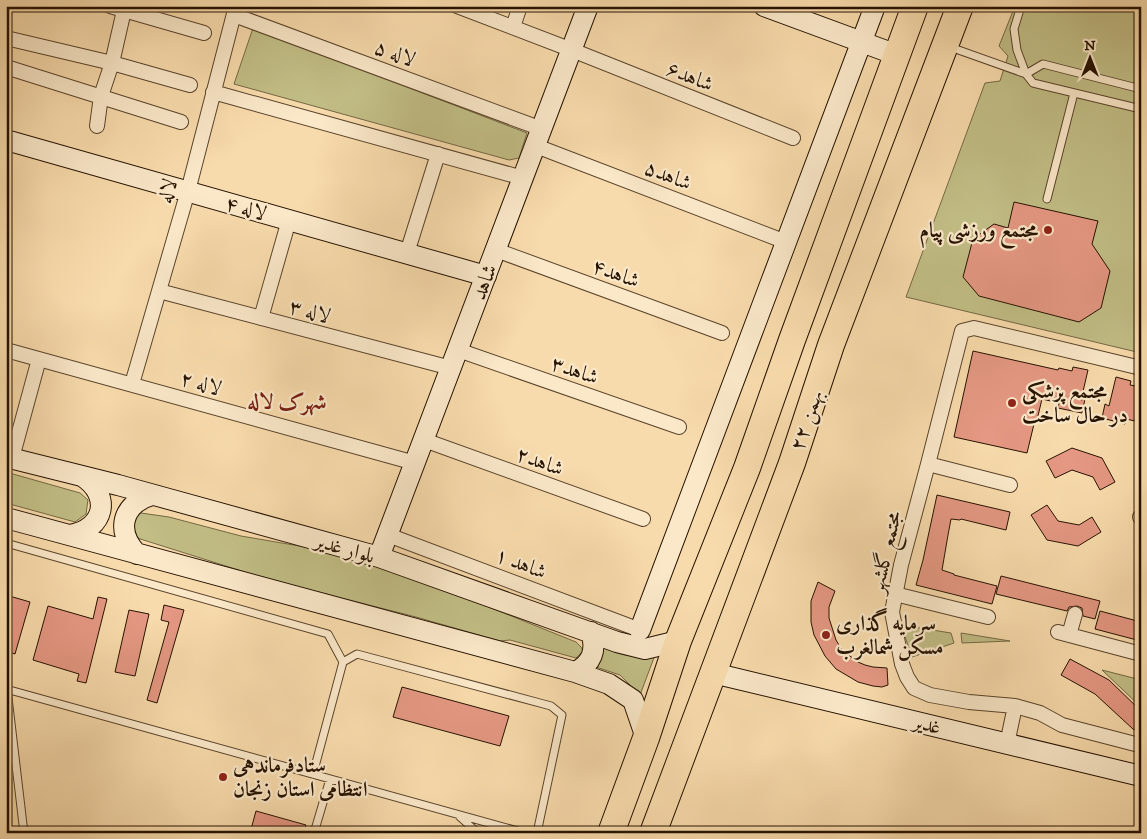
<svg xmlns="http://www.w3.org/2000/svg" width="1147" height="839" font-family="'IM FELL DW Pica',Amiri,serif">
<rect width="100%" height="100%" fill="#f8dbac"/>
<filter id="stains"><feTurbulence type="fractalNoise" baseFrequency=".004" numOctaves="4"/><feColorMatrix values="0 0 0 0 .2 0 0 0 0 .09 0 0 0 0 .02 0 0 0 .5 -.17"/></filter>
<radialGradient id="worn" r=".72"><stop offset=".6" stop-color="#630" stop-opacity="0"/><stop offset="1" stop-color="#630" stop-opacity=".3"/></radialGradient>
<!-- green -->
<path fill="#c2be86" stroke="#746843" d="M1015,6H1141V353L906,297L985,83L1000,81L1008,56L999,46Z
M253,28L527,133L519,158L509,160L234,84Z
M6,472L80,493L88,500L86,514L75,522L6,503Z
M141,513L169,517L241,536L352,555L412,576L576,642L581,647L583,651L576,658L510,640L500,641L416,617L267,579L134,537L131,517Z
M901,625L951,633L954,643L912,657Z
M961,633L1010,641L962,643Z
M599,646C621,655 632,659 655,655L640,695L620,675L590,665Z
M1102,670L1141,680V707Z"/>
<!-- building -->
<path fill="#e59883" stroke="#261200" d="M1014,202L1098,221L1092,244L1110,271L1101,308L1079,322L979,296L963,277L973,239L994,224L1008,228Z
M973,351L1058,370L1059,368L1072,371L1073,367L1088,370L1081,400L1085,399L1082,413L1058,408L1059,403L1042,399L1036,424H1034L1027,453L954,437Z
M1116,377L1131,381L1130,385L1141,387V398L1135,421L1126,419L1125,424L1102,418L1105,404L1109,406Z
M1072,448L1102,458L1115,482L1100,490L1093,477L1072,470L1055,478L1046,461Z
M937,495L1010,512L1006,530L961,519L960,520L951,519L948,535L942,570L954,574V575L997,586L992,604L916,585L923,560Z
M1047,505L1058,521L1079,525L1092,517L1101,532L1078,546L1047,540L1031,515Z
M1001,576L1100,601L1095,619L1083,616L1082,608L1077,606L1069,607L1067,611L996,594Z
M818,582L835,591L829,607V618L836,640L842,650L858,662L865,665L873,667L887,668L888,685L882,687L873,686L858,682L836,669L825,656L814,635L811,622V601Z
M6,595L30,602L15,654L6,651Z
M98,597L107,599L86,683L77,681L79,674L33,660L48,606L93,619Z
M164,605L184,610L157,703L147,700L169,622L161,620Z
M129,610L149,614L135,676L115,672Z
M1100,611L1141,622L1137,640L1095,629Z
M1070,659L1109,680L1141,711V723L1134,730L1095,694L1061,675Z
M402,687L509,716L500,746L393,717Z
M256,811L306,825L304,833H250Z"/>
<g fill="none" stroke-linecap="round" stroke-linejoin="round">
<defs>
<path id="lane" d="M1021,6L1014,29L1017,50L1026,74
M950,47L1026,74L1033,83L1141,109
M1026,74L1043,64L1141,89
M1047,199L1074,93
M6,543L328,634L343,662
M6,689L525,833
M7,689L24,833
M313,774L343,662L357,654L551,706L562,715L537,833
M460,817L478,833
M314,833L330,779"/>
<path id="street" d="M110,6L204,33
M457,6L572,50L793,138
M234,15L542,129
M513,27L520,6
M6,38L112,63L190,85
M6,67L181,122
M213,92L523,178
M97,126L101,96L112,63L125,6
M536,146L786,242
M496,250L722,333
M407,253L438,154
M159,291L451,368
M261,318L289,220
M6,350L415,463
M458,350L679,427
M132,384L188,191L236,6
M424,440L643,519
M12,458L39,359
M928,464L962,331L974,328L1141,368
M1010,485L928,464L901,565L892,612L902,664L907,677L914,688L930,695L969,702L1015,706L1040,713L1062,725L1139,745L1141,744
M1140,517H1141
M388,535L640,630
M895,594L988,617
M1058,632L1141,654
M1069,635L1075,614
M1007,744L1015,706"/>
<path id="secondary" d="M764,6L897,55
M6,140L486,276
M6,457L118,485L379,557L617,642L645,649L678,641
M6,518L575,672L609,684L633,700L646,738
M70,535C105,529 112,495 82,476
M137,554C115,531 122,504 152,495
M379,557L588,6
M640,630L875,6
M575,672C592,664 597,650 591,632
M713,673L1141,776"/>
<path id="highway" d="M611,833L646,738L678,641L747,468L792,340L915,6
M653,833L792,463L831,345L960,6"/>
</defs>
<!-- lane casing -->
<use href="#lane" stroke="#5a442b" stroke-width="9"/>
<!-- street casing -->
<use href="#street" stroke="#5a442b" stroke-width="16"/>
<!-- secondary casing -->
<use href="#secondary" stroke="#261200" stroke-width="22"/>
<!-- highway casing -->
<use href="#highway" stroke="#261200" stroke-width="28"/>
<!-- lane -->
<use href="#lane" stroke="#fae8c9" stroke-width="7"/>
<!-- street -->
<use href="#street" stroke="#fae8c9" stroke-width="14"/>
<!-- secondary -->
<use href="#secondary" stroke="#fae8c9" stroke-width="20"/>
<!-- highway -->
<use href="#highway" stroke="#f8dbac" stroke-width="26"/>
</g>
<!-- markers -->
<g fill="#8f2418" stroke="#fae8c9" stroke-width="2">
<circle cx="1048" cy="230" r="5"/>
<circle cx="1012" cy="403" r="5"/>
<circle cx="826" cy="635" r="5"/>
<circle cx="223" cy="777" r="5"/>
</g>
<g text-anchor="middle" stroke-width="4.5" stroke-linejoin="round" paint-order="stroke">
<!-- street labels -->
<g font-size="21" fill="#261200" stroke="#fae8c9">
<text transform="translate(395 53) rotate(20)" y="7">لاله ۵</text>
<text transform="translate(690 76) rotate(22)" y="7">شاهد۶</text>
<text transform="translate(668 175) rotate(21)" y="7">شاهد۵</text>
<text transform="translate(167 191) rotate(-75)" y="7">لاله</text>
<text transform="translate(246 208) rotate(16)" y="7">لاله ۴</text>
<text transform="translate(616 273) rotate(20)" y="7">شاهد۴</text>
<text transform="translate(484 282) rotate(-69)" y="7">شاهد</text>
<text transform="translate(310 311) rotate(15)" y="7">لاله ۳</text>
<text transform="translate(575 370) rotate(19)" y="7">شاهد۳</text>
<text transform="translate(201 383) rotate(16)" y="7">لاله ۲</text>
<text transform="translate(806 420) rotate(-71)" y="7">۲۲ بهمن</text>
<text transform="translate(540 461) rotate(20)" y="7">شاهد۲</text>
<text transform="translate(345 548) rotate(16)" y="7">بلوار غدیر</text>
<text transform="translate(885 552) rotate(-77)" y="7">مجتمع گلشهر</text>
<text transform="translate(521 563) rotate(21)" y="7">شاهد ۱</text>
<text transform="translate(927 724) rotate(14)" y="7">غدیر</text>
</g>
<!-- poi labels -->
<g font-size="21" font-weight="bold" fill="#261200" stroke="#fae8c9" text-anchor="start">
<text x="1038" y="237" text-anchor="end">مجتمع ورزشی پیام</text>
<text x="1022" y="398">مجتمع پزشکی<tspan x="1022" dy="24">در حال ساخت</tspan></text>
<text x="836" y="630">سرمایه گذاری<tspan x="836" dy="24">مسکن شمالغرب</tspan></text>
<text x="233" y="772">ستادفرماندهی<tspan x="233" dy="24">انتظامی استان زنجان</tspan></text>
</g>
<!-- neighbourhood labels -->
<g font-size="22" font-weight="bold" fill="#7a1f14" stroke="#fae8c9">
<text x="287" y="409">شهرک لاله</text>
</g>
</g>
<!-- margin -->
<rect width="1147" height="839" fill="none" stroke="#f8dbac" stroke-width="25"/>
<rect x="8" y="8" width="1132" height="824" fill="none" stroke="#261200" stroke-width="2.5"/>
<rect x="12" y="12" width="1122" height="814" fill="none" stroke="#261200"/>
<!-- north arrow -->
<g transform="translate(1090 58)" stroke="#fae8c9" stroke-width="4" paint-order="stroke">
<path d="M0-4L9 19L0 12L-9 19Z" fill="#261200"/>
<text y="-8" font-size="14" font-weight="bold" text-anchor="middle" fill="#261200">N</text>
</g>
<rect width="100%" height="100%" filter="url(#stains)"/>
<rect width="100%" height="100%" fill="url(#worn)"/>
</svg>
